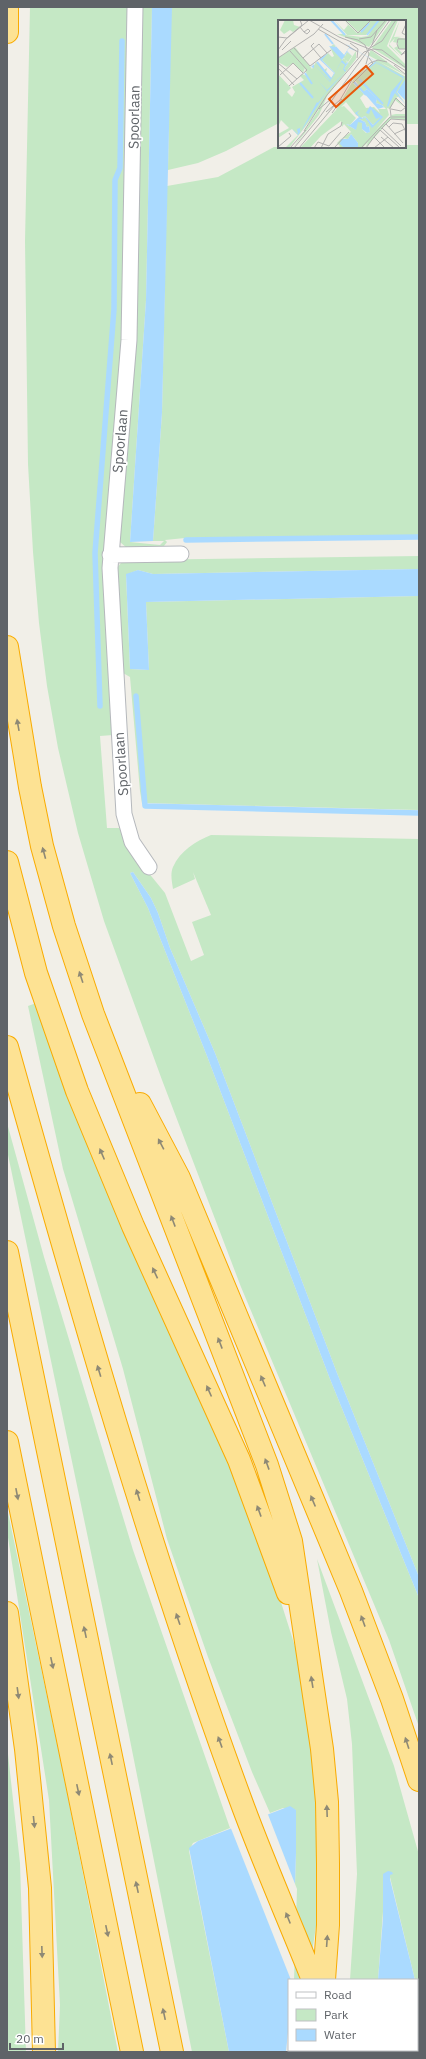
<svg xmlns="http://www.w3.org/2000/svg" width="426" height="2059" font-family="'IBM Plex Sans',sans-serif">
<rect width="100%" height="100%" fill="#f1efe8"/>
<!-- green -->
<path fill="#c5e8c5" d="M30,7H129L123,324L103,582L113,735L100,736L107,828H119L139,861L165,893L191,961L204,955L192,922L211,915L193,872L195,879L173,889C172,882 170,874 173,867C180,851 196,841 211,835L419,839V1577L337,1373L215,1053L170,948L158,913L151,898L133,872L130,873L148,908L207,1056L330,1379L419,1598V1727L389,1640L241,1287L162,1080L104,921L78,833L58,748L47,686L39,623L33,552L28,464L25,241Z
M142,7H152L146,300L130,542L160,545L164,541H153L162,413L167,186L218,177L274,147H405V145H419V535L185,538L165,540L167,542L161,550L128,549L120,542Z
M171,7H419V124H405V21H279V123L226,151L198,163L168,170Z
M419,556V569L153,574L138,570L126,575L130,669L149,670L146,602L419,596V810L142,803L140,791L130,677L123,673L117,568L121,563L132,560Z
M39,1002L234,1469L272,1574L306,1681L319,1806L321,1892L308,1980H292L296,1853V1810L283,1808L270,1813L252,1772L208,1657L167,1539L123,1369L63,1169L28,1006Z
M7,1123L44,1257L133,1550L230,1828L193,1843L189,1851L229,2052H192L128,1730L7,1150Z
M7,1508L62,1767L118,2052H58L60,2005L49,1800L7,1531Z
M317,1559L394,1766L419,1855V2003L417,1980H415L389,1873L384,1898L378,1980H350L357,1874L352,1744L347,1699L331,1632Z
M7,1745L20,1863L26,2052H7Z"/>
<!-- water -->
<path fill="#aadaff" d="M152,7H172L162,413L153,541L130,542L146,300Z
M419,569V596L146,602L149,670L130,669L126,574L138,570L153,574Z
M133,872L151,898L158,913L170,948L215,1053L337,1373L419,1577V1598L330,1379L207,1056L148,908L130,873Z
M290,1806L296,1810V1853L292,1980H289V2022L286,2052H229L189,1848L198,1841Z
M388,1871L392,1872L393,1874L390,1875V1879L415,1980H378L383,1918V1874Z
M417,1992L419,2003V2052H368V2050H417Z"/>
<!-- pier -->
<path fill="#f1efe8" d="M267,1812L297,1889L294,1980H291L230,1826Z"/>
<g fill="none" stroke-linecap="round" stroke-linejoin="round">
<!-- stream -->
<path stroke="#aadaff" stroke-width="5.5" d="M186,540L419,537
M136,696L145,806L419,813
M100,706L95,553L114,309L115,180L120,168L122,41"/>
<defs>
<path id="minor" d="M135,7L129,340L110,568L124,814L132,842L149,867
M110,555L181,554"/>
<path id="motorway" d="M7,32V7
M7,647L30,787L42,846L64,926L93,1014L267,1465L291,1541L322,1749L327,1802L328,1864V1925L324,1980
M7,862L36,973L77,1091L133,1226L239,1460L288,1593
M7,1047C78,1300 150,1554 241,1801C263,1861 289,1920 313,1980
M140,1104L179,1178L351,1591L392,1699L419,1780
M7,1252L172,2052
M7,1442L132,2052
M7,1613L26,1749L40,1888L44,2052
M341,2050L342,2052
M317,2052V2050"/>
</defs>
<!-- minor casing -->
<use href="#minor" stroke="#b5b8bc" stroke-width="17"/>
<!-- motorway casing -->
<use href="#motorway" stroke="#f9ab00" stroke-width="24"/>
<!-- minor -->
<use href="#minor" stroke="#fff" stroke-width="15"/>
<!-- motorway -->
<use href="#motorway" stroke="#fde293" stroke-width="22"/>
</g>
<!-- one-way arrows -->
<defs><path id="oneway-solid" d="M-6-.8H1V-3.2L6.5 0L1 3.2V.8H-6Z"/></defs>
<g fill="#8e8975">
<use href="#oneway-solid" transform="translate(18 725) rotate(-100)"/>
<use href="#oneway-solid" transform="translate(44 853) rotate(-105)"/>
<use href="#oneway-solid" transform="translate(81 977) rotate(-108)"/>
<use href="#oneway-solid" transform="translate(161 1144) rotate(-118)"/>
<use href="#oneway-solid" transform="translate(102 1154) rotate(-113)"/>
<use href="#oneway-solid" transform="translate(173 1221) rotate(-111)"/>
<use href="#oneway-solid" transform="translate(155 1273) rotate(-115)"/>
<use href="#oneway-solid" transform="translate(220 1343) rotate(-111)"/>
<use href="#oneway-solid" transform="translate(99 1371) rotate(-107)"/>
<use href="#oneway-solid" transform="translate(263 1381) rotate(-113)"/>
<use href="#oneway-solid" transform="translate(209 1391) rotate(-114)"/>
<use href="#oneway-solid" transform="translate(267 1464) rotate(-110)"/>
<use href="#oneway-solid" transform="translate(17 1494) rotate(79)"/>
<use href="#oneway-solid" transform="translate(138 1495) rotate(-107)"/>
<use href="#oneway-solid" transform="translate(313 1501) rotate(-113)"/>
<use href="#oneway-solid" transform="translate(259 1511) rotate(-110)"/>
<use href="#oneway-solid" transform="translate(178 1619) rotate(-109)"/>
<use href="#oneway-solid" transform="translate(363 1621) rotate(-110)"/>
<use href="#oneway-solid" transform="translate(85 1632) rotate(-102)"/>
<use href="#oneway-solid" transform="translate(52 1663) rotate(78)"/>
<use href="#oneway-solid" transform="translate(312 1682) rotate(-99)"/>
<use href="#oneway-solid" transform="translate(18 1693) rotate(82)"/>
<use href="#oneway-solid" transform="translate(220 1742) rotate(-110)"/>
<use href="#oneway-solid" transform="translate(407 1743) rotate(-108)"/>
<use href="#oneway-solid" transform="translate(111 1759) rotate(-102)"/>
<use href="#oneway-solid" transform="translate(78 1790) rotate(78)"/>
<use href="#oneway-solid" transform="translate(327 1811) rotate(-92)"/>
<use href="#oneway-solid" transform="translate(34 1822) rotate(84)"/>
<use href="#oneway-solid" transform="translate(137 1887) rotate(-102)"/>
<use href="#oneway-solid" transform="translate(288 1918) rotate(-112)"/>
<use href="#oneway-solid" transform="translate(107 1931) rotate(78)"/>
<use href="#oneway-solid" transform="translate(327 1941) rotate(-86)"/>
<use href="#oneway-solid" transform="translate(42 1952) rotate(88)"/>
<use href="#oneway-solid" transform="translate(164 2014) rotate(-102)"/>
</g>
<g text-anchor="middle" stroke-width="3.5" stroke-linejoin="round" paint-order="stroke">
<!-- street labels -->
<g font-size="14" fill="#5f6368" stroke="#fff">
<text transform="translate(134 117) rotate(-89)" y="5">Spoorlaan</text>
<text transform="translate(120 441) rotate(-85)" y="5">Spoorlaan</text>
<text transform="translate(121 764) rotate(-94)" y="5">Spoorlaan</text>
</g>
</g>
<!-- overview -->
<g transform="translate(278 20)">
<rect width="128" height="128" fill="#f1efe8"/>
<path d="M7,0H15L16,5L22,7L15,12L12,10L6,14L2,10ZM53,0L68,15L83,17L90,16L94,9L88,15H69L56,0L66,10L70,5L66,0L79,13L82,12L86,8L80,12L68,0H110L91,27L59,14H66ZM114,0H120L109,26L128,45V49L94,28ZM122,0L116,17L128,16L123,13L128,15V16L119,17L128,19V29H120L124,33L123,35L116,28L120,26V23L115,22L117,18L111,24L123,37L111,26V24ZM56,24L60,32L62,31L67,36L69,32L74,36L70,42L64,37V40L66,38L69,42L66,49L78,31V39L49,76L41,95L15,128L46,82L11,128H7L20,115L14,109L0,118V114L11,108L3,100L0,107V54L13,68L9,72L14,77L17,72L14,67L26,60L22,56L24,54L29,56L27,48L25,53L15,43L9,47L0,42V38L17,27L34,49L38,42L46,50L49,48L48,52L53,58L57,53L43,39L50,33L54,37L56,36L52,27ZM93,30L127,55L100,41L128,57V61L119,72L128,84L121,76L118,78L126,87L117,80L112,89L109,88L111,95L98,110L114,95H118L113,94H128V100L113,99L87,128L90,122L84,128H80V123L73,114L70,119L64,118L63,124L66,128H60L62,126L59,123L63,119L73,112L66,104L64,107L63,101L43,116L32,128H22L58,90L77,57L99,40L90,35ZM77,60L87,75L85,72L89,69L99,79L98,83L104,85L108,89H100L102,93L96,87L88,88L82,78L86,74L75,63ZM68,82L78,95L83,98L87,96L95,105L99,102L94,107L87,97L84,99H81L87,102L89,107L91,106L92,112L88,113L84,109L85,103L79,101L75,104L78,110L68,104L72,105L78,98L66,86L63,87Z" fill="#c5e8c5" fill-rule="evenodd"/>
<path d="M55,23L66,35L72,26L67,24L126,57L118,72L128,85L117,73L110,87L109,86L113,72L125,58L98,43L80,57L97,42L125,57L72,27L77,31L71,28L69,31L74,36L69,32L64,40L68,44L69,42L66,39L70,43L66,49L68,50L75,37L67,52L47,74L26,107L20,115L14,109L10,111L14,109L20,114L19,109L22,108V113L39,82L40,83L49,71L41,62L49,70L67,52L65,49L67,45L63,42L52,62L36,44V48L33,47L36,44L52,61L56,53L41,39L50,33L61,45L64,40L51,26L58,27ZM50,33L61,45L57,53L44,40ZM127,60L128,61V81L119,72ZM89,69L99,79L98,83L104,85L109,90L106,87L100,89L85,72ZM92,86L105,97L94,108L87,97L84,99H81L87,102L89,107L91,106L92,112L89,113L84,109V103L80,102L78,110L68,104L72,105L81,97L77,93L82,90L79,93L81,96L84,98L87,96L95,105L103,97L98,99L93,89L91,94L88,93ZM73,114L80,123V128H66L62,124L63,119H70Z" fill="#aadaff" fill-rule="evenodd"/>
<path fill="none" stroke="#aadaff" stroke-width="2" d="M53,0L67,15M83,12L91,3M47,14L55,24M89,15L101,0M39,42L53,59M27,53L34,64M81,59L105,84M76,62L88,75M22,63L35,78"/>
<path fill="none" stroke="#b3b3b1" stroke-width="1" d="M31,0L61,17L94,30L128,51M67,0L80,13L93,0M128,4L124,13L128,15M22,7L26,12L29,14L32,11L30,9L26,12M40,9L80,32M0,17L9,18L24,5L22,0M67,17L80,20L87,25L91,34L88,44M81,19L93,17L108,0M128,19H120L119,24L121,29H128M36,23L33,26L43,38M72,23L80,29L79,38M94,25L99,10M16,28L32,46L53,30M92,28L104,21L118,0M0,30L8,19L31,0M4,30L13,21M128,30L123,35L128,32M0,38L36,14L45,4M25,38L41,24L49,33M0,43L19,59M116,45L128,55M0,48L16,65M2,55L15,43L25,53M75,63L95,43L91,38M11,66L29,50L12,31M118,78L127,87M41,89L53,79M113,89L123,91L128,87M48,92L62,80L75,58L92,43L100,40L109,42M54,93L64,79M113,96L112,88L118,78M108,104L125,123M111,107L115,103L124,104L128,112M104,108L123,126M103,109L113,99L128,100M102,110L96,117L107,128M102,110L121,127M26,111L49,75L86,32L95,29L104,30L128,48M116,114L127,109M103,117L116,128M0,127L13,116L11,113M12,128L28,110M16,128L41,98L112,0M21,128L56,86M36,128L40,122L51,126L63,112M43,128L50,114L63,106L64,102M56,128L71,112M83,128L112,97H128M88,128L96,117M96,128L110,117"/>
<path fill="#e8590c" fill-opacity="0.15" stroke="#e8590c" stroke-width="2" d="M88,46L95,54L58,87L51,79Z"/>
<rect width="128" height="128" fill="none" stroke="#5f6368" stroke-width="2"/>
</g>
<!-- border -->
<rect width="426" height="2059" fill="none" stroke="#5f6368" stroke-width="16"/>
<!-- legend -->
<rect x="288" y="1979" width="130" height="72" fill="#ffffff" stroke="#bfc1c3"/>
<rect x="296" y="1992" width="20" height="6" fill="#ffffff" stroke="#bfc1c3"/>
<text x="324" y="1999" font-size="12" fill="#5f6368">Road</text>
<rect x="296" y="2009" width="20" height="12" fill="#c5e8c5" stroke="#bfc1c3"/>
<text x="324" y="2019" font-size="12" fill="#5f6368">Park</text>
<rect x="296" y="2029" width="20" height="12" fill="#aadaff" stroke="#bfc1c3"/>
<text x="324" y="2039" font-size="12" fill="#5f6368">Water</text>
<!-- scale -->
<path d="M10 2043v6h53v-6" fill="none" stroke="#5f6368" stroke-width="2"/>
<text x="16" y="2043" font-size="12" fill="#5f6368" stroke="#ffffff" stroke-width="3" paint-order="stroke">20 m</text>
</svg>
